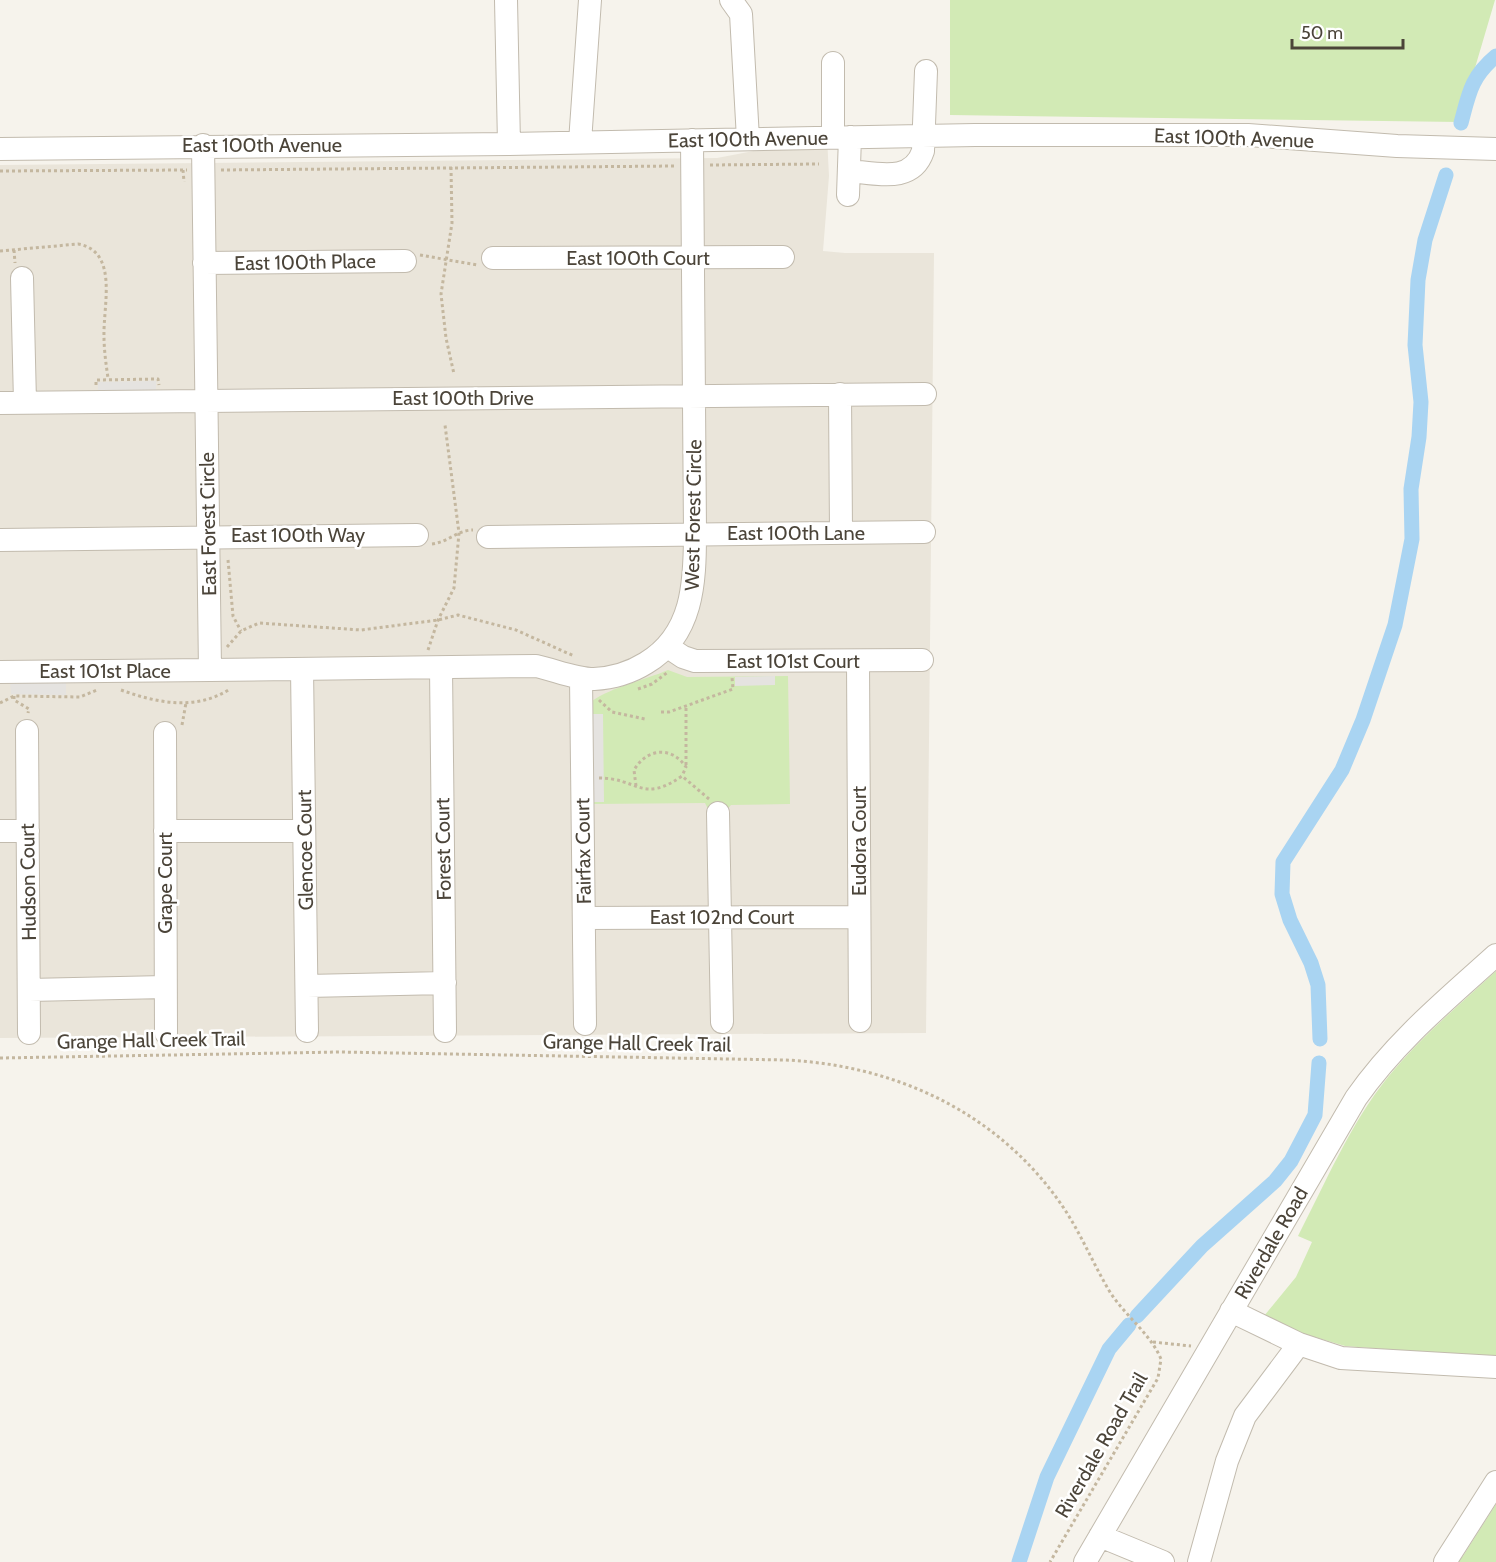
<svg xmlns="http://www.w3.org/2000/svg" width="1496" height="1562" font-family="Cabin,sans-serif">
<rect width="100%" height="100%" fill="#f6f3ec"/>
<!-- residential -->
<path fill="#eae5da" d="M827,137L829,176L823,251L845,253H934L926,1033L0,1038V165L717,158Z"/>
<!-- green -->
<path fill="#d2eab5" d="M950,0H1495L1459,122L950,115Z
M668,670L687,677L788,676L790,804L731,805L726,811H709L705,803L592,804V701C612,687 645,680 668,670Z
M1496,971V1358L1345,1346L1301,1333L1264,1316L1296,1277L1312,1242L1298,1236C1326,1182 1350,1124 1388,1077C1420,1038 1459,1005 1496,971Z
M1496,1504V1562H1457L1463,1556Z"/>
<!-- parking -->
<path fill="#e5e3e0" d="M156,381V391L98,392V382Z
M775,676V685L735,686V677Z
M66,681V695L11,694L10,682Z
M592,714H603L604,802H592Z"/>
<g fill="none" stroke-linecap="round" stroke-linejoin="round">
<!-- canal -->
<path stroke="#a9d4f2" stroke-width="15" d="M1461,123C1469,93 1471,77 1496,56
M1320,1039L1318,985L1311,963L1290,920L1282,894L1283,862L1342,770L1363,720L1395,625L1412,539L1411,489L1419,437L1421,402L1415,345L1418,280L1425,240L1446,175
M1137,1316L1202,1246L1275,1181L1291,1161L1315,1115L1319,1063
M1019,1562L1047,1477L1109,1349L1129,1325"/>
<defs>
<path id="minor" d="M506,0L509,144
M731,0L741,14L748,139
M833,63V137
M580,142L590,0
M203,145L210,670L536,666C555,670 575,679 594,679C613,678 630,673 646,663C693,635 695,583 695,533L692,140
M0,149L509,144L975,135H1248L1397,146L1496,149
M849,171C877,173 912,184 923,151L926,71
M848,195L850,137
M493,258L783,257
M204,263L405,261
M22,278L25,402
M840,394L841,532
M0,403L925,394
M488,537L924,532
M0,540L417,535
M668,647L683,657L695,661L922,660
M858,661L860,1021
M441,668L445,1031
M302,669L307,1031
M0,672L210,670
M581,678L585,1024
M27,731L29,1033
M165,733L166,1033
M718,813L722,1022
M0,831H28
M165,831H304
M584,918L859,917
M307,986L445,983
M29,990L165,987
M1231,1311L1299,1344L1341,1358L1496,1367
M1100,1536L1163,1562
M1085,1562L1356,1098C1395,1042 1446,1000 1496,955
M1199,1562L1227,1461L1245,1416L1299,1344
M1445,1562L1496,1482"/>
</defs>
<!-- minor casing -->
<use href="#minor" stroke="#c2bbae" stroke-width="24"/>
<!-- path -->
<path stroke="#c4b79f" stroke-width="3" stroke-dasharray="3 3" stroke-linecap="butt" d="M710,165L819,164
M451,167L452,223L441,294L446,338L454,374
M183,170L184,182
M221,170L676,166
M0,171L187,170
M14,250L15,263
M0,251L78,244C119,251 103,306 104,336C104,350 106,364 108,378
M420,255L477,265
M96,385V380L158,379L159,385
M432,544C448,542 458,530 473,530
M228,560L233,616L241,631
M227,647L241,631L259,623L361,630L438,620L458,615L516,630L574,656
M428,650L438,620L454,588L459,533L445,425
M638,689L652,684L668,672
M121,690C157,703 196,711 230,689
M14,696V700L29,709L28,713
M599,700L612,712L645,719
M0,703L14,696L80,697L97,690
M661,712H669L733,689L732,677
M182,725L186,703
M686,765V706
M599,778C638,778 642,804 682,776L709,799
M636,786L634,770C646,749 671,745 686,767L682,776
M0,1058L340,1052L785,1060C895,1065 997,1112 1061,1204C1079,1230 1091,1259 1107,1287C1122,1314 1149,1331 1161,1359L1158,1378L1050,1562
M1153,1342L1191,1346"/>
<!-- minor -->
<use href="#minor" stroke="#fff" stroke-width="22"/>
</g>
<g text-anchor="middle" stroke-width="5" stroke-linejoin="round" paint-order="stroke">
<!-- street labels -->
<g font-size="20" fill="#4b4439" stroke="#fff">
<text transform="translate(1234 138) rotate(2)" y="7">East 100th Avenue</text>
<text transform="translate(748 139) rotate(-1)" y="7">East 100th Avenue</text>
<text x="262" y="152">East 100th Avenue</text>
<text x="638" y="265">East 100th Court</text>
<text transform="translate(305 262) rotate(-1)" y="7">East 100th Place</text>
<text x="463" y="405">East 100th Drive</text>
<text transform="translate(693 515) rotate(-89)" y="7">West Forest Circle</text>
<text transform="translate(208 524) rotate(-91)" y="7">East Forest Circle</text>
<text x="796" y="540">East 100th Lane</text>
<text x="298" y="542">East 100th Way</text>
<text x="793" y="668">East 101st Court</text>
<text x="105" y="678">East 101st Place</text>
<text transform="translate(859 841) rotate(-90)" y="7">Eudora Court</text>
<text transform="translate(443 849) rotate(-91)" y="7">Forest Court</text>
<text transform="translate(305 850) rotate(-91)" y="7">Glencoe Court</text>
<text transform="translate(583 851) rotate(-91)" y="7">Fairfax Court</text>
<text transform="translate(28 882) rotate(-91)" y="7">Hudson Court</text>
<text transform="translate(165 883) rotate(-90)" y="7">Grape Court</text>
<text x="722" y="924">East 102nd Court</text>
<text transform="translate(151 1040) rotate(-1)" y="7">Grange Hall Creek Trail</text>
<text transform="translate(637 1043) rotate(1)" y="7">Grange Hall Creek Trail</text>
<text transform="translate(1271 1243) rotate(-60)" y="7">Riverdale Road</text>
<text transform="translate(1101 1445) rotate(-60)" y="7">Riverdale Road Trail</text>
</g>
</g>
<!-- scale -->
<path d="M1292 39v9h111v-9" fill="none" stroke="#4b4439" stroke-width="3"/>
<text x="1301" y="39" font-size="18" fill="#4b4439" stroke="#ffffff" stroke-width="4.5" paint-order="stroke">50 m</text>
</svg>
